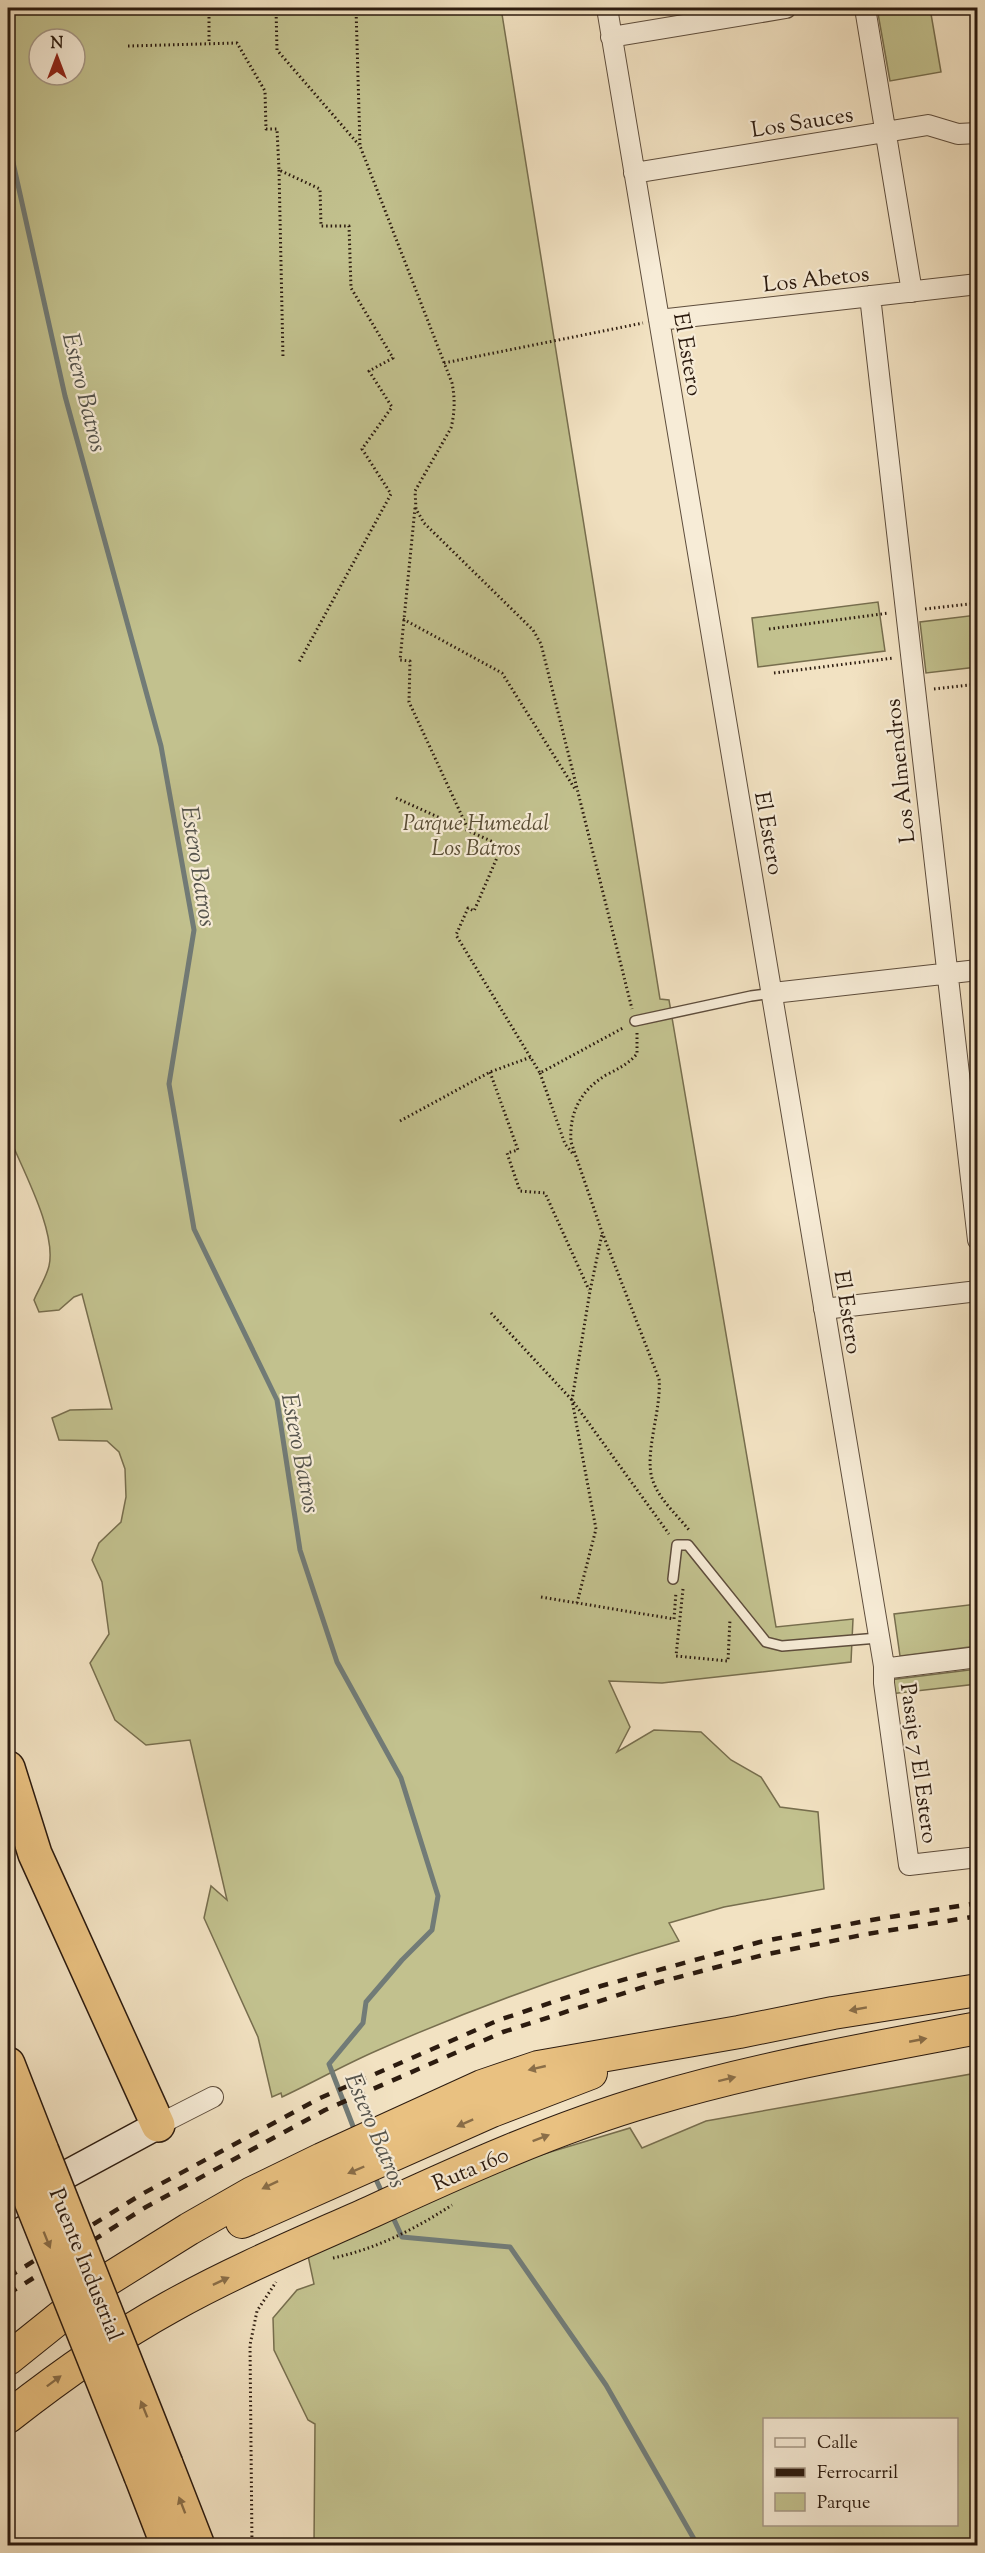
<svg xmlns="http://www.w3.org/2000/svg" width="985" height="2553" font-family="'Sorts Mill Goudy',serif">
<rect width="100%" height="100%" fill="#f2e2c2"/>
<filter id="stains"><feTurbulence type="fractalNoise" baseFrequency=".00333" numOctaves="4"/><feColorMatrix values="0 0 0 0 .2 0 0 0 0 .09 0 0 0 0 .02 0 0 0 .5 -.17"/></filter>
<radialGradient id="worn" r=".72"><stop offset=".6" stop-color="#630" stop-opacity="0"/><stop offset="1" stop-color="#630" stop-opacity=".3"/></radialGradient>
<!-- green -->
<path fill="#c2c18e" stroke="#776e4e" stroke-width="1.5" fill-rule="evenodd" d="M8,8H501L660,999L669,1000L776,1627L853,1619L851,1662L662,1683L609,1681L630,1727L617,1752L654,1730L701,1732L731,1760L761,1777L780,1807L818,1812L824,1889L724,1907L669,1923L679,1941C576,1971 475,2007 376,2051C344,2065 314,2082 282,2097L281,2093L272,2097L258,2037L204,1918L211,1886L227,1900L190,1740L146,1745L115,1720L90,1663L109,1634L102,1582L92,1560L99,1543L121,1522L126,1497L125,1469L119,1452L107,1441L59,1440L52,1418L70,1410L112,1409L82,1294L74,1297L59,1310L39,1312L34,1300C38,1290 46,1278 49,1266C57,1231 21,1167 8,1134ZM39,39H75V75H39Z
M877,8H930L941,72L890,81Z
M878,602L885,651L758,667L752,618Z
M977,615V667L926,673L920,622Z
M977,1604V1646L900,1656L894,1614Z
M977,1669V1684L890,1694L889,1680Z
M977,2073V2545H314L315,2424L308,2420L274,2350L273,2318L297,2290L314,2284L307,2251L537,2156L630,2128L642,2148L706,2121ZM764,2420H956V2524H764Z"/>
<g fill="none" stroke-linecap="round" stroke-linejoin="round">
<!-- stream -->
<path stroke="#717b77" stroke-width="5" d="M8,140L65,396L161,746L194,930L169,1084L194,1229L277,1400L300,1550L337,1662L401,1778L438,1896L432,1930L402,1960L366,2002L363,2023L329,2064L356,2134
M374,2175L384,2197
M391,2213L402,2237L510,2247L606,2385L698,2546"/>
<defs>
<path id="service" d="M635,1021L751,996L773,993
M673,1579L677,1545H688L766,1642L782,1646L878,1638"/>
<path id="minor" d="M607,8L884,1666V1683L909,1865L978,1857
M865,8L912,292
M611,37L786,8
M634,173L928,125L958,134L978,133
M870,296L978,1240
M659,320L978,284
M773,993L978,970
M824,1309L978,1291
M884,1666L890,1668L978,1657
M158,2125L213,2097"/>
<path id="secondary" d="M8,2206L158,2125"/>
<path id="trunk" d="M242,2222L492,2111L591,2073
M8,2359L104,2282L189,2229L252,2193L322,2159L482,2086L538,2067L739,2032L833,2013L978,1990
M8,2417C59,2377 112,2339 170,2307C234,2271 304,2242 371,2212C462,2170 555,2128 651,2100C758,2068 868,2049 978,2028"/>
<path id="motorway" d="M8,1768L35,1854L158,2125
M8,2064L42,2151
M8,2142L17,2166
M166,2464L198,2546
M141,2476L168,2546"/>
</defs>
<!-- service casing -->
<use href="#service" stroke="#5e4d3c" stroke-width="12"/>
<!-- minor casing -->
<use href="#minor" stroke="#5e4d3c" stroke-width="22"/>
<!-- secondary casing -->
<use href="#secondary" stroke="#2c1b0f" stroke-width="30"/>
<!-- trunk casing -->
<use href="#trunk" stroke="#2c1b0f" stroke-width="34"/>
<!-- motorway casing -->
<use href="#motorway" stroke="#2c1b0f" stroke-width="36"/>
<!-- path -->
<path stroke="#2c1b0f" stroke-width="3" stroke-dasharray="1.5 3" stroke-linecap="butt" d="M209,8V44
M276,8L277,50L359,145
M356,8L360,146L452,383C455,398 455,412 451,428L415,491L416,509L424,523L533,630L541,644L632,1009
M128,46L237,43L265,91L266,129H277L279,170L320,189L321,226H349L351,288L393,358L369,371L392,407L362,449L391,494L298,664
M279,170L283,358
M444,363L643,323
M415,508L400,660L410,661L409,702L468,829
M925,609L978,603
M403,619L502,673L575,789
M769,629L889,613
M774,673L894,658
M934,689L978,684
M396,798L502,846L474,911L468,908L456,935L540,1073L623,1028
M637,1033V1054C628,1064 618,1069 606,1075C580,1091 569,1113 571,1142L602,1232L659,1379C662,1409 643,1456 653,1481C659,1499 677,1515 689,1530
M490,1072L518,1150L507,1153L520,1191L545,1193L589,1290
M540,1073L565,1144L573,1154
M400,1121L490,1072L531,1057
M491,1313L572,1400L669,1534
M683,1589L676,1656L728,1661L730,1619
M541,1597L674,1619L676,1592
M577,1603L596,1529L572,1400L590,1291L602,1234
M333,2258C376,2249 415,2229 452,2205
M252,2546L250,2345L257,2311L276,2282"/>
<!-- service -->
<use href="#service" stroke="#f7ecd7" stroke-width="9"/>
<!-- minor -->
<use href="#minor" stroke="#f7ecd7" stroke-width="20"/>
<!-- secondary -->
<use href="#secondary" stroke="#f7ecd7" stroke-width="27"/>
<!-- trunk -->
<use href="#trunk" stroke="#e9c181" stroke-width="32"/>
<!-- motorway -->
<use href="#motorway" stroke="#e9c181" stroke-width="33"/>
<!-- rail -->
<path stroke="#2c1b0f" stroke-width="4.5" stroke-dasharray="10 10" stroke-linecap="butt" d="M8,2277L142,2194L320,2098L499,2020L601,1986L760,1942L865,1921L978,1903
M8,2294L146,2207L325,2110L503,2032L656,1983L763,1955L867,1934L978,1916"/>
<defs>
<path id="motorway-bridge" d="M42,2151L166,2464
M17,2166L141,2476"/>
</defs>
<!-- motorway-bridge casing -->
<use href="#motorway-bridge" stroke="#2c1b0f" stroke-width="36" stroke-linecap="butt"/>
<!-- motorway-bridge -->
<use href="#motorway-bridge" stroke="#e9c181" stroke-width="33"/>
</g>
<!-- one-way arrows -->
<defs><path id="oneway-solid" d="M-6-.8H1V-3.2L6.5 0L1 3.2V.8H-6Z" transform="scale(1.5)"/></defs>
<g fill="#8a6e48">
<use href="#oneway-solid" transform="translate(858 2009) rotate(170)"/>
<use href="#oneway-solid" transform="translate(918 2040) rotate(-11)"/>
<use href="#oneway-solid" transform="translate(537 2068) rotate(167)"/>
<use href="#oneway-solid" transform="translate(727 2079) rotate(-14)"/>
<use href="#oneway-solid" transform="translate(465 2123) rotate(156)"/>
<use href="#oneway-solid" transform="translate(541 2138) rotate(-21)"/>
<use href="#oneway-solid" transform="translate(356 2170) rotate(157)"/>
<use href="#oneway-solid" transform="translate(270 2185) rotate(154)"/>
<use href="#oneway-solid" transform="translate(47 2240) rotate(68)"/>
<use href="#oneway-solid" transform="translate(221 2281) rotate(-25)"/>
<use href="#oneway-solid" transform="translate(54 2381) rotate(-37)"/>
<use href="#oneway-solid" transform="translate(144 2409) rotate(-112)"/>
<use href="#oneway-solid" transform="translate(182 2505) rotate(-111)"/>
</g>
<g text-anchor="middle" stroke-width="4.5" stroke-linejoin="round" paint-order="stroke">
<!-- street labels -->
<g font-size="22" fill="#2c1b0f" stroke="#f7ecd7">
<text transform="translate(802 121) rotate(-9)" y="8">Los Sauces</text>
<text transform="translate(816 278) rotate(-6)" y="8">Los Abetos</text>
<text transform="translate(689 354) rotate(80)" y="8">El Estero</text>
<text transform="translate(899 771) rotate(-96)" y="8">Los Almendros</text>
<text transform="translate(770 833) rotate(80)" y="8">El Estero</text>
<text transform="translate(849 1312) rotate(81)" y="8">El Estero</text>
<text transform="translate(920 1763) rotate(82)" y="8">Pasaje 7 El Estero</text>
<text transform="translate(470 2168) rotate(-23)" y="8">Ruta 160</text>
<text transform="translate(87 2264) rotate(68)" y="8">Puente Industrial</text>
</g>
<!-- park labels -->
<g font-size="22" font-style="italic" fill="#594d35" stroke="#f7ecd7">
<text x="476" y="830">Parque Humedal<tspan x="476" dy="25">Los Batros</tspan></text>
</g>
<!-- water labels -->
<g font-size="24" font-style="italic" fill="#54534c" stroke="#f7ecd7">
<text transform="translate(85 392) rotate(76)" y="8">Estero Batros</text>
<text transform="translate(199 866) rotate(81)" y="8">Estero Batros</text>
<text transform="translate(301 1453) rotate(79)" y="8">Estero Batros</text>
<text transform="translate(376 2130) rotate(67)" y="8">Estero Batros</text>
</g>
</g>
<!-- margin -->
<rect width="985" height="2553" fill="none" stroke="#f2e2c2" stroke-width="30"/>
<rect x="9" y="9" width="967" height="2535" fill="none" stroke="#2c1b0f" stroke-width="3"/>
<rect x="15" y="15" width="955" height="2523" fill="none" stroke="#2c1b0f" stroke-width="1.5"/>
<!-- legend -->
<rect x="763" y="2418" width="195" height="108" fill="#f7ecd7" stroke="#a69887" stroke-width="1.5"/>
<rect x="775" y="2438" width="30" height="9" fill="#f7ecd7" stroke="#a69887" stroke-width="1.5"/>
<text x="817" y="2448" font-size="18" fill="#2c1b0f">Calle</text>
<rect x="775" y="2468" width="30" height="9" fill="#2c1b0f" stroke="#a69887" stroke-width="1.5"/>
<text x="817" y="2478" font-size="18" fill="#2c1b0f">Ferrocarril</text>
<rect x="775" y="2493" width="30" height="18" fill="#c2c18e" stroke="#a69887" stroke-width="1.5"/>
<text x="817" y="2508" font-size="18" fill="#2c1b0f">Parque</text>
<!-- north arrow -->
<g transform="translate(57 57)"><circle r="28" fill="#f7ecd7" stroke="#a69887" stroke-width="1.5"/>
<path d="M0-4.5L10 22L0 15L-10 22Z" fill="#8f2418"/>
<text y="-9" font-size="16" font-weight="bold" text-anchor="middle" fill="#2c1b0f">N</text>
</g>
<rect width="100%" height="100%" filter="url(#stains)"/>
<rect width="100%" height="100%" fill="url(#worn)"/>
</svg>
